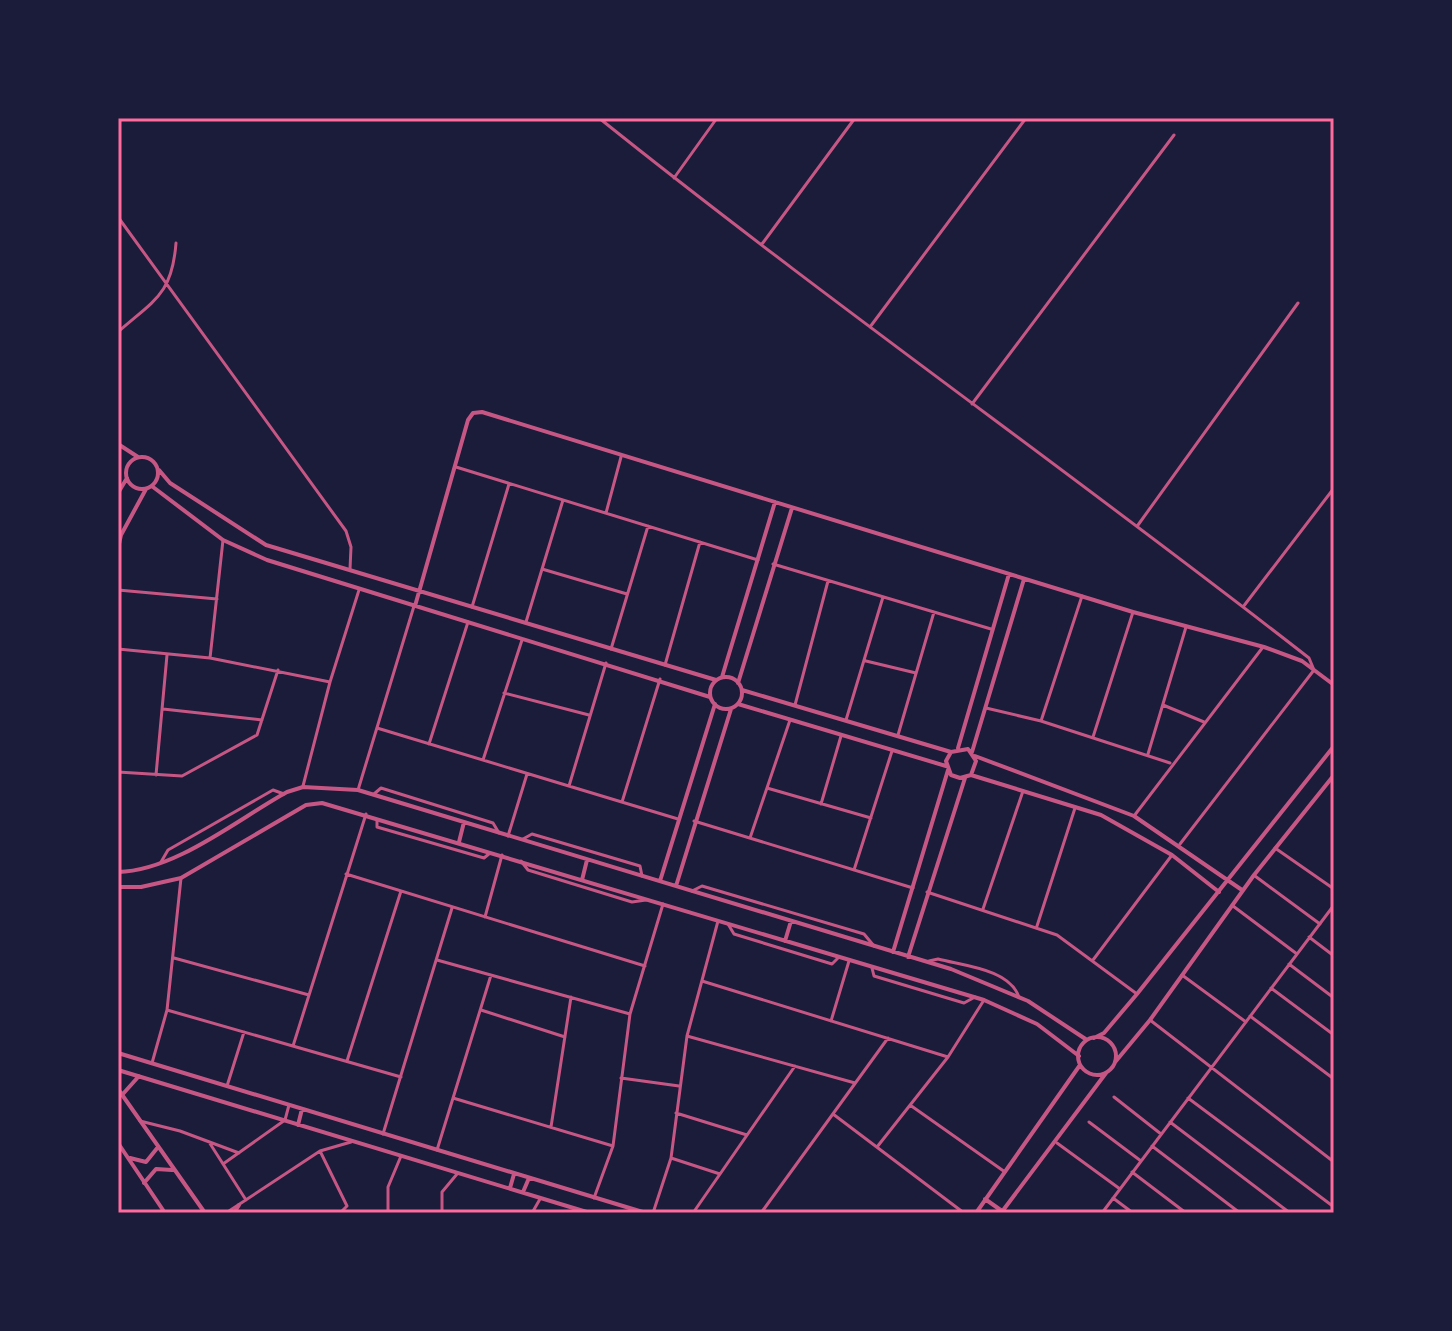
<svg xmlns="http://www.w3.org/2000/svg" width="1452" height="1331" font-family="Signika,sans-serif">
<rect width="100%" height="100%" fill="#1b1b3a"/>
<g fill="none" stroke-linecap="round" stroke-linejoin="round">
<!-- minor -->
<path stroke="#c65784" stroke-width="3" d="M599,118C831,304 1075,475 1309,658L1314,670L1180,844
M674,178L717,118
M118,217L346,531L351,547L350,569
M762,244L855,118
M870,327L1026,118
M118,332C154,300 172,295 176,243
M972,404L1174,135
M456,467L758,560
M606,513L621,457
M1138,525L1298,303
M773,564L991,629
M542,569L627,594
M118,590L217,599
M472,607L509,484
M1243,607L1334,488
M526,622L563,500
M118,649L210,658L330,682
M611,649L648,526
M210,658L223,540
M866,661L916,673
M665,665L700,542
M504,693L589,715
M795,705L828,581
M1163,705L1204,722
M986,708L1041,721L1170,763
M163,709L262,720
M846,720L883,597
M1041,721L1082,596
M377,728L678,819
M898,735L934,612
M1093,737L1133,612
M429,744L468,622
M1148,754L1186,627
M483,760L522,640
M118,772L182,776L257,735L278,670
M156,775L167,655
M303,786L330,682L359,590
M569,786L606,663
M767,788L871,818
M358,790L414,606
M374,794L381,788L493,823L499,833
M622,802L660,679
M821,804L841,736
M1134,816L1263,647
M377,821V827L484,858L490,853
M694,821L913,888
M508,836L527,774
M750,838L790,720
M523,839L532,834L640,866L642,876
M1275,848L1334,889
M521,861L528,870L632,902L646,900
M161,862L168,850L273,790L284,794
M854,870L892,751
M346,874L645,966
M1255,876L1320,924
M692,891L702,886L864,934L874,946
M927,892L1057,935L1137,994
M1233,906L1297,954
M983,909L1023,791
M485,917L502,855
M728,924L734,934L832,964L838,958
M1037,926L1075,808
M1309,937L1334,956
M174,958L309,995
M437,960L630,1014
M1093,960L1172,855
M929,961L938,959C965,966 1009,969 1019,997
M1289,964L1334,998
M872,968L874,976L964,1003L975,997
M1182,975L1246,1022
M702,981L948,1057L877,1147
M1271,988L1334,1035
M167,1010L401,1077
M481,1010L565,1037
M1250,1016L1334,1079
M1150,1020L1334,1162
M831,1021L849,961
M687,1036L855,1083
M293,1046L366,814
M948,1057L984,1000
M347,1061L401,891
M152,1063L167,1010L181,878
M621,1078L679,1086
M227,1086L244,1032
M1114,1097L1161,1134
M453,1098L613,1146
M1188,1098L1334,1207
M910,1105L1005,1172
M676,1113L747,1135
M833,1114L964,1213
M140,1121L180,1131L239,1153
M1089,1122L1141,1161
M1170,1122L1290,1213
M551,1127L571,997
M383,1134L452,908
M209,1142L246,1200
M1057,1143L1120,1189
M1152,1146L1240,1213
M437,1150L491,975
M320,1151L347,1206L340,1213
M671,1158L720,1174
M223,1164L285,1120L289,1105
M1132,1172L1186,1213
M594,1198L613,1146L630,1014L663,904
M1113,1198L1133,1213
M226,1213L320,1151L351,1142
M388,1213V1187L401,1156
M442,1213V1192L457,1174
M532,1213L540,1199
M653,1213L671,1158L687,1036L718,921
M693,1213L795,1066
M761,1213L888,1038
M1102,1213L1334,905"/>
<!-- tertiary -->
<path stroke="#c65784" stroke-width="4" d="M118,444L138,457
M126 473a16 16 0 1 1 32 0a16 16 0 1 1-32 0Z
M159,470L170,483L266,545L716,680
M153,487L223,540L267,560L710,697
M118,493L127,478
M118,548L121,535L146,489
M415,606L468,420L473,413L482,412L1133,612L1264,647L1302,661L1334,685
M710 693a16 16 0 1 1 32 0a16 16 0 1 1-32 0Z
M722,677L775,502
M738,683L792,508
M742,690L951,752L968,749L976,761L971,775L960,778L951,775L946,761L951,752
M738,704L946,766
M958,748L1009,574
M972,752L1024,579
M975,756L1134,816L1242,890
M971,775L1101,815L1172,855L1219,892
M459,842L464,822
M118,872C175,871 238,819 287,792L303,787L358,790L951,969L1028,1001L1087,1040
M582,880L587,860
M660,881L715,704
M676,886L731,709
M118,887H141L181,878L306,805L322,803L984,1000L1037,1024L1079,1056
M785,941L791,921
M893,952L948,770
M908,957L965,778
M1078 1056a19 19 0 1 1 38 0a19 19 0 1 1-38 0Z
M1094,1038L1104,1033L1137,994L1334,746
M118,1053L646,1213
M1116,1061L1150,1020L1254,875L1334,775
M118,1070L590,1213
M118,1089L205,1213
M122,1095L139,1076
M298,1125L302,1109
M118,1143L165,1213
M130,1158L146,1162L158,1147
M144,1183L156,1169L172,1170
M510,1188L514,1174
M523,1192L529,1178
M985,1199L1002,1211
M234,1213L239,1205
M976,1213L1080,1065
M1001,1213L1106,1073"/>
</g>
<!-- border -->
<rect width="1452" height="1331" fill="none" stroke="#1b1b3a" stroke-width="240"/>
<rect x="120" y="120" width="1212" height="1091" fill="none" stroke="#ff6b9d" stroke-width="3"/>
</svg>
